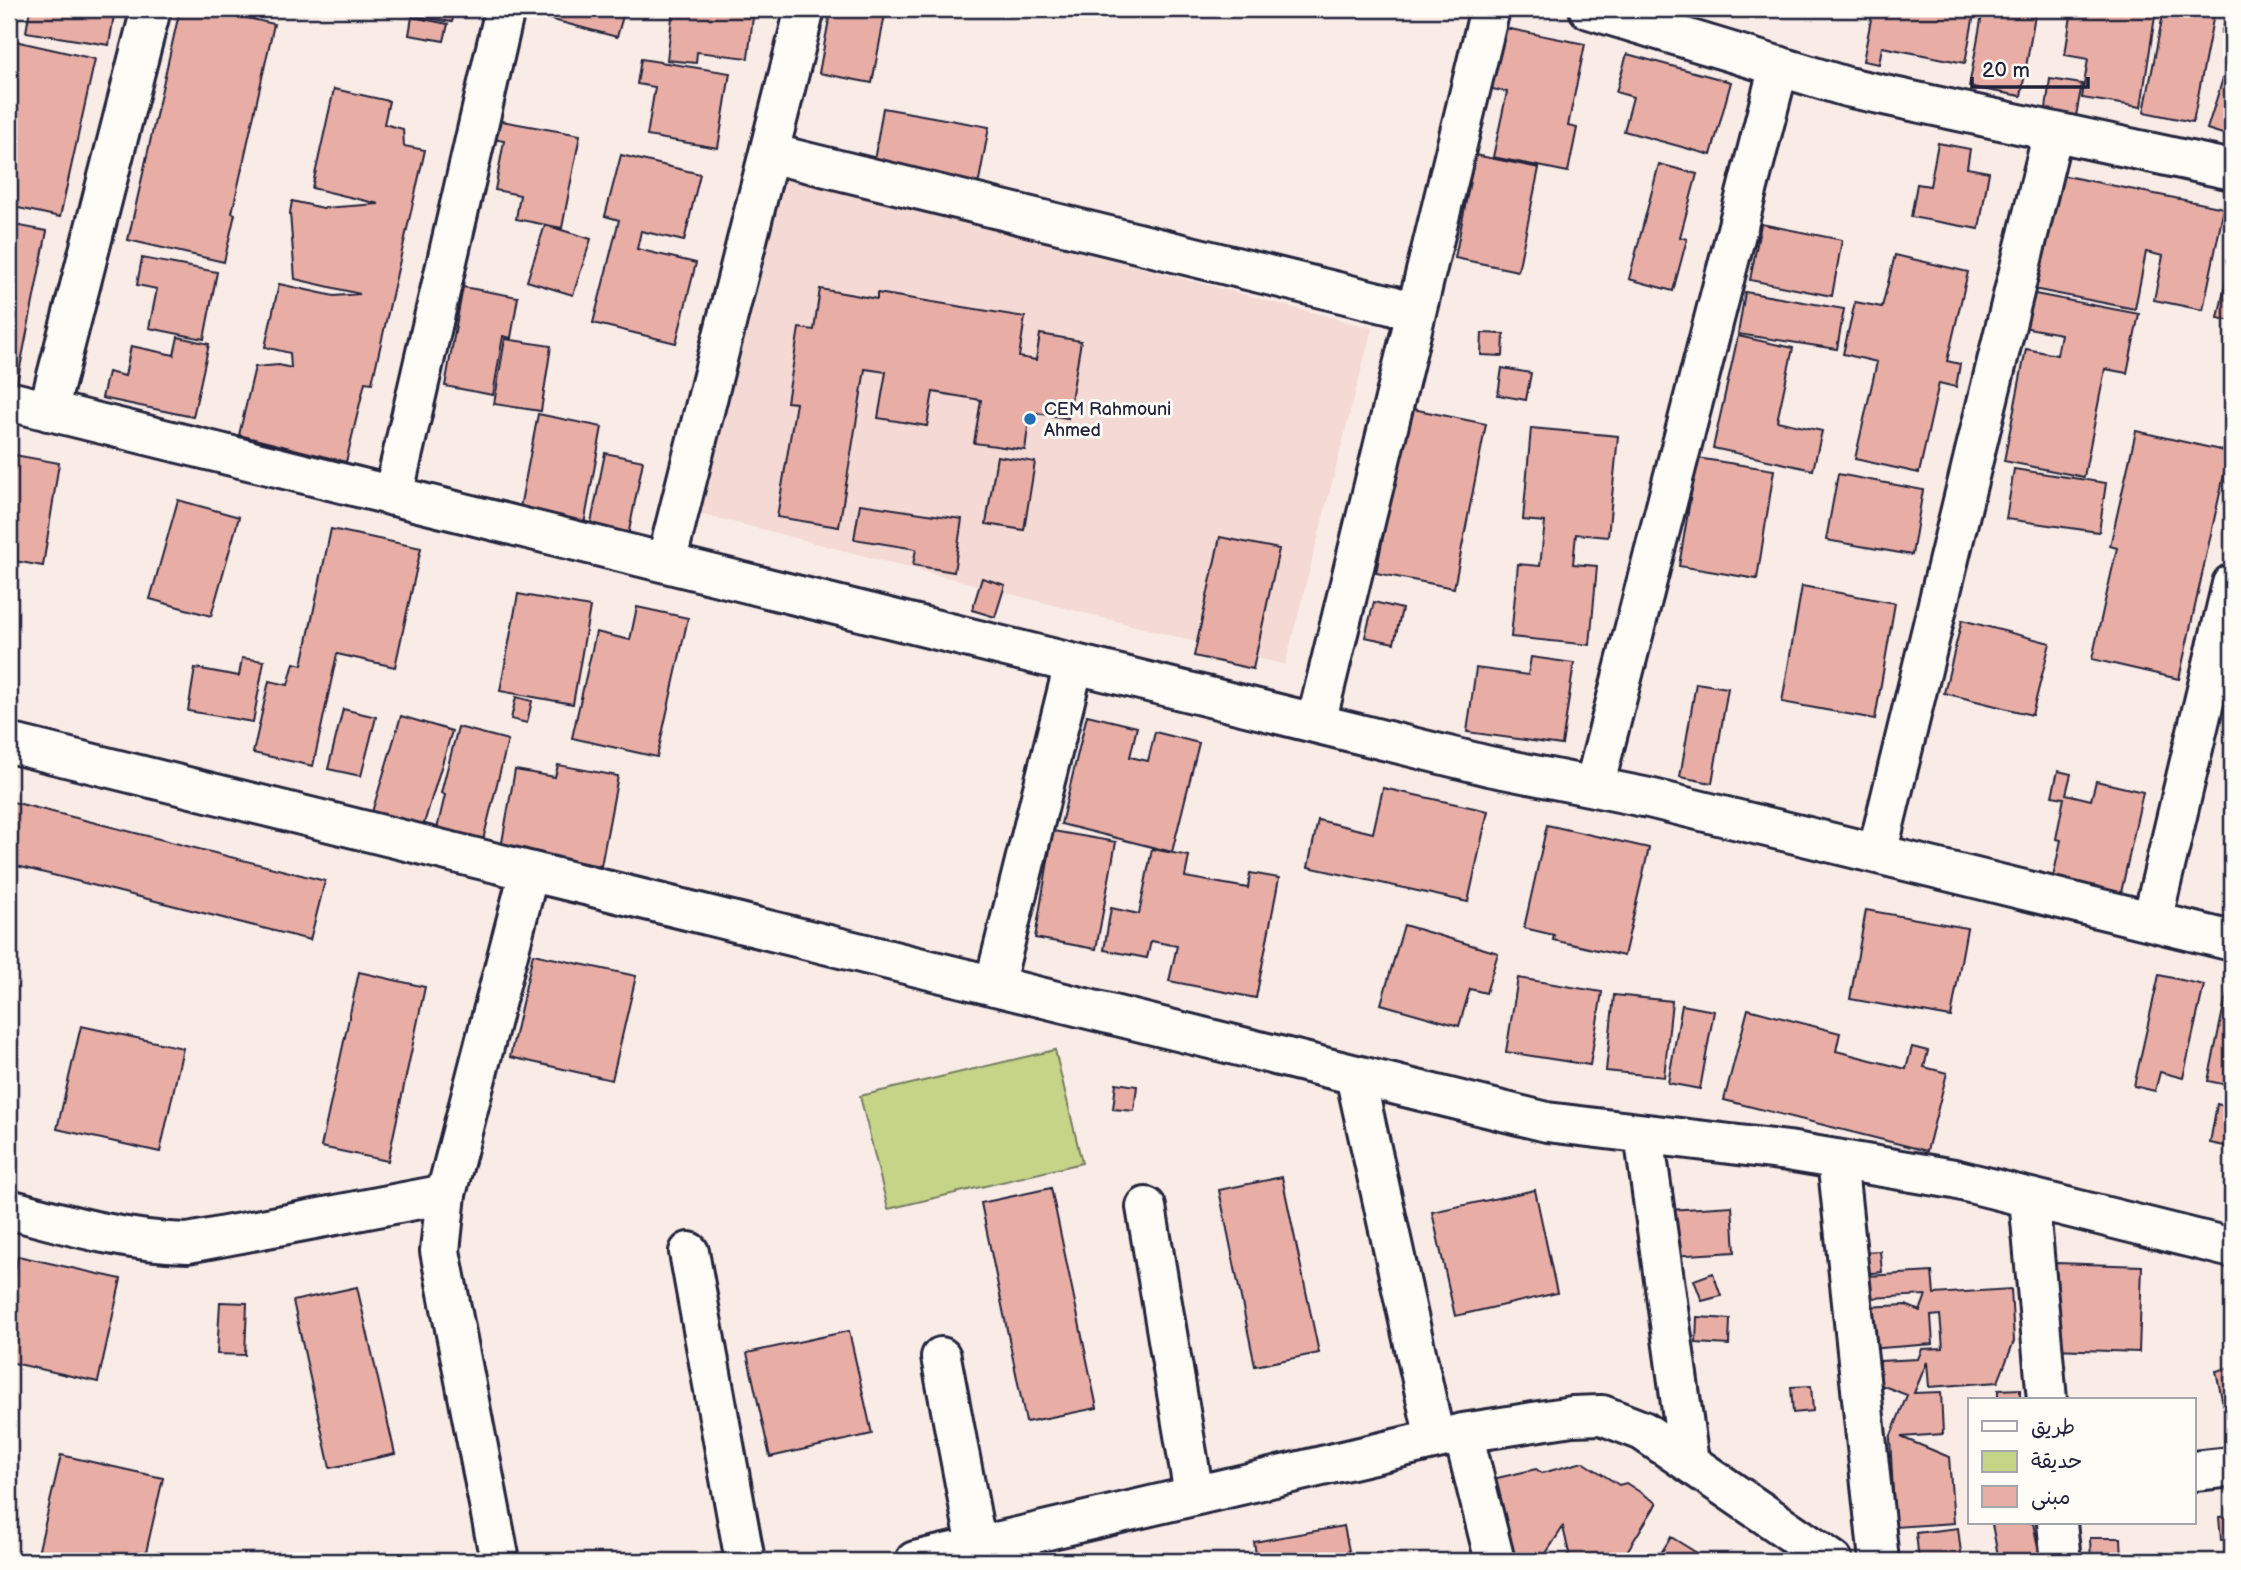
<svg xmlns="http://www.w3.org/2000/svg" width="2241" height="1570" font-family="'Balsamiq Sans','Playpen Sans Arabic',sans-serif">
<rect width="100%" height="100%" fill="#f9ece7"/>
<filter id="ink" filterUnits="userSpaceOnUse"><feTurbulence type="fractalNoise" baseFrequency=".0143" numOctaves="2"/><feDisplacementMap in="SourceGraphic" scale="14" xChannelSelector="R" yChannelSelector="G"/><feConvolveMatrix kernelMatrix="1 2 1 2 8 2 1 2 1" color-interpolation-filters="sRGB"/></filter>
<g filter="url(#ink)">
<!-- built -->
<path fill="#f4d9d4" d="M775,172L1372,328L1285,665L687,510Z"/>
<!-- green -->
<path fill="#c6d488" stroke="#747b62" stroke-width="2" d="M1055,1050L1082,1163L888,1209L860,1096Z"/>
<!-- building -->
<path fill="#e8aea6" stroke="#22223b" stroke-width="2" d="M30,9H115L109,45L26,32Z
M180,9H206L274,24L232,213L235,214L224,262L128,240Z
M394,9H455L452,22L393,12Z
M529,9H625L617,37L527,13Z
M673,9H754L748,58L697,52L696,63L667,60Z
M831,9H886L872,83L819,73Z
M1873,9H1975L1965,63L1882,47L1879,64L1863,61Z
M1983,9H2036L2021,96L1969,87Z
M2072,9L2156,10L2141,107L2082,98L2088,59L2065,55Z
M2164,9H2215L2193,122L2144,112Z
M2229,9H2232V37L2221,33Z
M412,17L448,24L444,41L409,35Z
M1495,26L1585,44L1568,126L1577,128L1568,172L1493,157L1507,92L1483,87Z
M15,41L95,59L60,217L9,206V135L11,136L16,115L9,113V68Z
M2232,50V137L2207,129Z
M1627,54L1731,82L1711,155L1624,131L1633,97L1616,92Z
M641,59L730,73L718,148L647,136L655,87L637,84Z
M2050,79L2082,84L2075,121L2045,116Z
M334,89L389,101L384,124L403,129L404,146L425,150L372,383L365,382L346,462L239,435L255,367L279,365L291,368L290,353L265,347L279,284L334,296L360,294L295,279L290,213L292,201L323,208L379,204L312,188Z
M883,108L989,127L978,186L873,167Z
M496,120L580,135L562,228L516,219L520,195L495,190L504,141L493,139Z
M1938,143L1970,149L1967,168L1989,172L1979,229L1911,217L1917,184L1930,186Z
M621,155L700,174L684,241L641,231L637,249L696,263L676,343L593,323L619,220L605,216Z
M1475,155L1539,168L1518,271L1455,258Z
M1659,164L1697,174L1680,237L1687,239L1673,291L1629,279Z
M2056,174L2224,208L2203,310L2154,300L2163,256L2146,252L2135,309L2033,289Z
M9,214H11L9,224L47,231L17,383L9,381Z
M1761,224L1842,240L1832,296L1750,280Z
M545,225L591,239L573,295L527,281Z
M2232,252V321L2218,318Z
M1895,255L1968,272L1947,361L1960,364L1956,387L1939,383L1919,473L1855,459L1877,362L1843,354L1855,302L1882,307Z
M142,258L217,272L204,339L149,328L157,289L137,285Z
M463,287L518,297L511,338L503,336L493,395L445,386Z
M820,289L877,299V293L1025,317L1019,357L1036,360L1040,334L1081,341L1068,418L1030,412L1025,450L974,443L981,400L933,392L927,426L878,418L886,372L865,369L839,527L777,517L796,403L787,402L799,328L814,330Z
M1745,292L1844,309L1837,349L1738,334Z
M2030,293L2139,314L2127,373L2105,369L2084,477L2004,461L2026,349L2057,355L2061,334L2023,327Z
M1482,333L1504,334L1503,356L1481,355Z
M1738,336L1793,348L1777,421L1822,431L1813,470L1713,448Z
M178,337L209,344L193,417L102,398L108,372L125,376L131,346L174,355Z
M505,339L551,346L541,411L494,404Z
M1502,368L1531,373L1526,400L1498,395Z
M1408,408L1486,424L1454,588L1376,573Z
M538,414L602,427L583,530L518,518Z
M1531,428L1618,436L1608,537L1576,534L1573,564L1597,566L1590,645L1511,637L1518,564L1540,566L1545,522L1523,520Z
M2136,431L2229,452L2179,679L2092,659L2117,548L2110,546Z
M605,453L643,461L627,541L589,533Z
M9,454L59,463L43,566L9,560Z
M997,456L1035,462L1024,530L986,524Z
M1697,458L1774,470L1757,579L1679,566Z
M2014,469L2106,483L2099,532L2006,519Z
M1838,474L1923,490L1912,555L1826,540Z
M178,500L239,517L211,616L150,599Z
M860,504L962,519L954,572L913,565L916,549L854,539Z
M331,529L421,548L395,667L337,654L313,766L253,753L269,681L288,685L294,663L302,665Z
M1220,537L1279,549L1253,669L1194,656Z
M982,578L1005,585L995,617L972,610Z
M1802,586L1895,603L1875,719L1782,702Z
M518,594L590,607L573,704L500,691Z
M1374,602L1402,609L1394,643L1365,637Z
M637,607L688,618L657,757L572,738L596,632L630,640Z
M1962,620L2050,643L2032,715L1944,693Z
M1531,657L1574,663L1562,745L1467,732L1476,668L1528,675Z
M242,658L264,661L253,722L188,711L195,668L239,676Z
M1696,683L1728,688L1712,783L1680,777Z
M516,697L532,701L527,723L511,719Z
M343,709L376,717L361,776L328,769Z
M1087,715L1137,727L1130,757L1148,761L1155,732L1199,743L1172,852L1061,824Z
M401,716L452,731L423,827L372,812Z
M458,727L508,740L483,840L437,829L445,795L441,793Z
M558,765L618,776L601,866L501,848L515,770L555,777Z
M2058,771L2071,774L2066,794L2091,800L2096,781L2143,792L2119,902L2051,887L2061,840L2056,839L2064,798L2052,796Z
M1383,788L1488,811L1468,902L1308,867L1318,820L1373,833Z
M9,801L325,881L310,940L9,864Z
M1547,825L1649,848L1624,956L1553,940L1554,935L1524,928Z
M1053,831L1116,842L1096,949L1035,938Z
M1152,849L1189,856L1185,877L1248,888L1250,873L1279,878L1256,998L1169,981L1177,946L1151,941L1147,958L1104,950L1111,908L1139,914Z
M1866,910L1967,928L1951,1017L1850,999Z
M1404,925L1498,953L1486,993L1470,989L1459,1026L1381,1004Z
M533,954L636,976L612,1080L510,1057Z
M359,972L425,987L388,1161L321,1147Z
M2159,975L2204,985L2183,1078L2160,1072L2155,1091L2134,1086Z
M1518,978L1602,992L1590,1065L1506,1052Z
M1614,995L1672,1001L1664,1077L1606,1071Z
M2226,996L2232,997V1086L2208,1081Z
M1682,1005L1714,1011L1700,1089L1668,1083Z
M1748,1009L1840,1033L1836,1051L1906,1069L1912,1047L1928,1051L1924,1067L1947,1073L1927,1151L1724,1100Z
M81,1026L183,1048L160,1152L57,1129Z
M1116,1083L1137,1086L1134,1111L1113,1109Z
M2217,1104L2232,1108V1132L2229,1147L2210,1143Z
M1282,1177L1319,1353L1255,1366L1219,1190Z
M1051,1188L1097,1408L1026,1422L981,1203Z
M1535,1190L1557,1293L1455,1316L1432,1212Z
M1732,1206L1735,1252L1672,1256L1669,1210Z
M1880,1251L1882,1272L1862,1274L1861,1252Z
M18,1256L121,1279L98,1382L9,1362V1299Z
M2056,1263L2142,1266L2139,1352L2053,1349Z
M1932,1272L1934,1294L2011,1289L2014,1341L1998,1382L1929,1387L1927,1362L1914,1393L1941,1392L1943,1434L1901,1437L1949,1457L1954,1523L1895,1527L1890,1438L1907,1395L1881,1385L1880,1361L1918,1359L1922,1349L1943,1348L1940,1315L1931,1316L1933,1344L1868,1349L1865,1307L1906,1305L1920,1311L1926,1295L1870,1298L1868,1276Z
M1713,1273L1721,1296L1702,1301L1694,1280Z
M357,1287L395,1454L330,1468L293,1301Z
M220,1302L247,1303L245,1355L217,1354Z
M1697,1317L1730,1319L1729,1345L1696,1343Z
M849,1331L872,1434L770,1457L747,1353Z
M2232,1367V1402L2223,1404L2216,1371Z
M1811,1386L1813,1411L1793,1413L1791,1387Z
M2020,1389V1400H1998V1390Z
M61,1455L163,1478L144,1561H51L37,1558Z
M1583,1462L1619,1485L1626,1483L1657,1503L1621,1561H1563L1569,1553L1563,1527L1541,1561H1504L1484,1481L1536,1469L1542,1473Z
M2232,1516V1539L2221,1540L2219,1517Z
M2000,1523H2033L2040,1557L2018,1561H1999L1992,1524Z
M1344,1526L1351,1561H1257L1254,1542Z
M1958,1528L1962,1561H1919L1916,1533Z
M1671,1537L1710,1561H1656Z
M2090,1538H2121L2122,1561H2091Z"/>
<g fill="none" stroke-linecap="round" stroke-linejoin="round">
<defs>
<path id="minor" d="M1589,9L1847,87L2232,170
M769,153L1391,305L1416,313
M9,401L1489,766L1649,798L2232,941
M48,411L151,9
M393,496L505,9
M666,563L805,9
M1316,723L1490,9
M9,743L1547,1122L1788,1151L1954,1179L2232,1248
M1594,787L1779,66
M1877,854L2053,132
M2152,921L2232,584
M994,986L1074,664
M1355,1075L1435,1439
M1644,1134L1689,1462
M1837,1159L1879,1561
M2029,1198L2047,1400
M1146,1207L1194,1495
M9,1209C68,1225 126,1242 188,1243L446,1194
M689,1252L745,1561
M941,1357L977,1547
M1463,1433L1495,1561
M2194,1471L2232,1467
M2057,1523L2061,1561
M500,1561L440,1251L446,1194L529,872
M915,1561L1463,1433L1572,1416L1602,1415L1643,1431L1833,1561"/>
</defs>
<!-- minor casing -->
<use href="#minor" stroke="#22223b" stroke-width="44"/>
<!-- minor -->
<use href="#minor" stroke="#fdfcf7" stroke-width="38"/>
</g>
</g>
<!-- markers -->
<circle fill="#1f6fb2" stroke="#fdfcf7" stroke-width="2.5" cx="1030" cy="419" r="7"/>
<g text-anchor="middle" stroke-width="6" stroke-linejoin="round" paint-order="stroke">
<!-- poi labels -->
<g font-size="18" fill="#22223b" stroke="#fdfcf7" text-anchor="start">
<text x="1044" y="415">CEM Rahmouni<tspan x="1044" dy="21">Ahmed</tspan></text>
</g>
</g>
<!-- margin -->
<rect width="2241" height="1570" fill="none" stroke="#fdfcf7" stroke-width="35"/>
<rect x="18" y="18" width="2206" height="1535" fill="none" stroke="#22223b" stroke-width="2.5" filter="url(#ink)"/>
<!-- legend -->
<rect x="1968" y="1398" width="228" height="126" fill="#fdfcf7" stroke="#a5a5ac" stroke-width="2"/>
<rect x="1982" y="1421" width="35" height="10" fill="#fdfcf7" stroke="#a5a5ac" stroke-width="2"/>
<text x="2031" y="1434" font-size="21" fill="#22223b">طريق</text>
<rect x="1982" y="1451" width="35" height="21" fill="#c6d488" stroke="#a5a5ac" stroke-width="2"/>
<text x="2031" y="1468" font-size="21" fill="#22223b">حديقة</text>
<rect x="1982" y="1486" width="35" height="21" fill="#e8aea6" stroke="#a5a5ac" stroke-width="2"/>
<text x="2031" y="1504" font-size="21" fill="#22223b">مبنى</text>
<!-- scale -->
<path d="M1972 77v10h116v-10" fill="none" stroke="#22223b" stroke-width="3.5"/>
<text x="1982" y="77" font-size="21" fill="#22223b" stroke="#fdfcf7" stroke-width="5" paint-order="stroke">20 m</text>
</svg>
